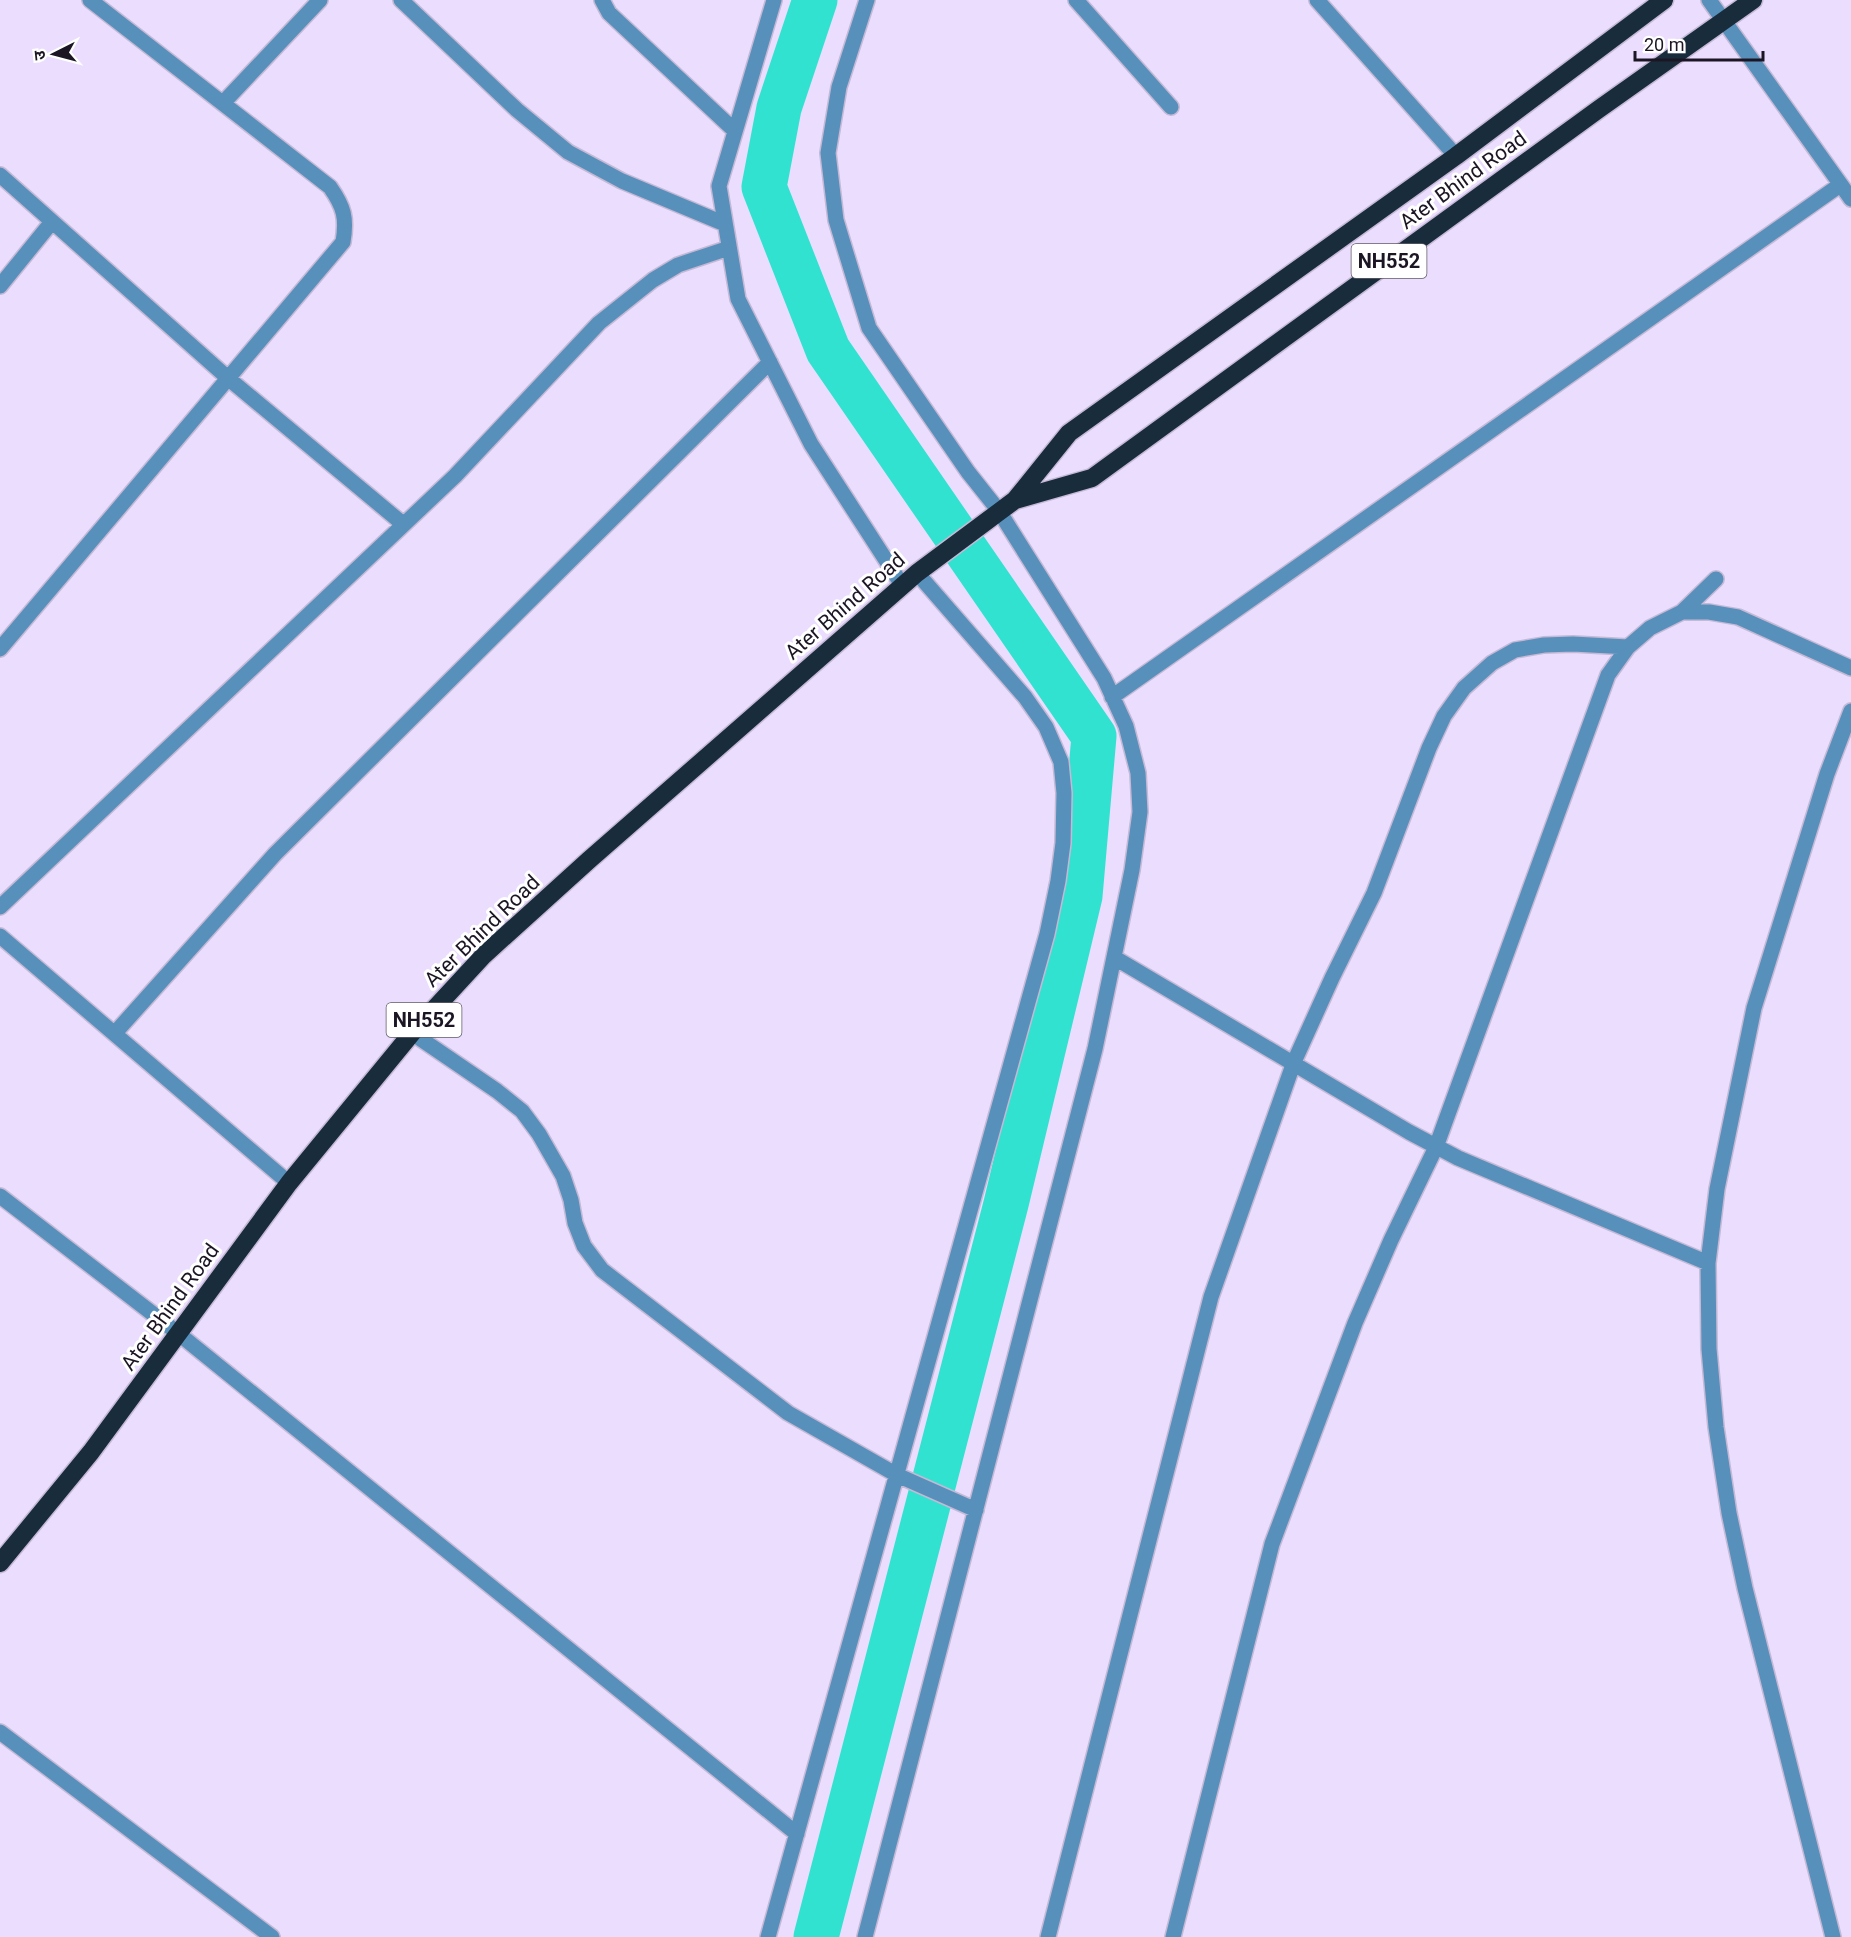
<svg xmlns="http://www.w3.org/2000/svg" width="1851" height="1937" font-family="Roboto,'Noto Sans Devanagari',sans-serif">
<rect width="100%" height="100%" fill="#eaddfd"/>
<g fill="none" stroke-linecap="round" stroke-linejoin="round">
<!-- canal -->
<path stroke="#32e2d0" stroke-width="45" d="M815,0L779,108L764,187L828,350L1094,736L1080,896L1006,1204L816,1937"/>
<defs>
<path id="street" d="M401,0L517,110L568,152L622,181L725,224
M602,0L609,13L735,131
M774,0L719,186L738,299L811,444L902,585
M1076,0L1171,107
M1317,0L1456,156
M1709,0L1851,199
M223,103L320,0
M0,175L229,379L403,524
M0,286L51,223
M1682,612L1716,579
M0,649L343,242C347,218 344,207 330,187L90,0
M1112,697L1840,185
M0,907L455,476L599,323L653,280L678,265L729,248
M0,936L289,1183
M1115,958L1409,1132L1458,1158L1708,1263
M115,1033L275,854L770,362
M412,1033L497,1091L522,1111L539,1134L563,1176L571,1200L575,1223L584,1246L602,1270L788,1413L897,1475L976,1510
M0,1196L179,1334L797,1834
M0,1732L272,1937
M768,1937L1047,934L1058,881L1063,843L1064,793L1061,762L1046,727L1025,697L917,573
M865,1937L1095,1049L1132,870L1140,812L1138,773L1126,726L1104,678L999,511L968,472L869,328L836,220L828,153L839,87L867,0
M1048,1937L1211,1297L1294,1062L1332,978L1374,893L1429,748L1444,716L1464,688L1492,663L1515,650L1544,645L1573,644L1628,647
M1173,1937L1272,1544L1355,1323L1391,1240L1436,1147L1608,675L1628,647L1650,628L1682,612H1709L1738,617L1851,668
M1833,1937L1745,1588L1729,1513L1716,1427L1709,1349L1708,1263L1717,1189L1754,1008L1827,774L1851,711"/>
<path id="highway" d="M1015,500L1092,478L1599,109L1753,0
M0,1563L91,1452L289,1183L412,1033L484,955L589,860L917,573L1015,500L1069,433L1456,156L1664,0"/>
</defs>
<!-- street casing -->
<use href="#street" stroke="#c5b9d6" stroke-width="18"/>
<!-- highway casing -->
<use href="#highway" stroke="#c5b9d6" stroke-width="21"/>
<!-- street -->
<use href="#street" stroke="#5890bc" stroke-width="15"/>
<!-- highway -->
<use href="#highway" stroke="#182c3c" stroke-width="18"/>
</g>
<g text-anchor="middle" stroke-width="6" stroke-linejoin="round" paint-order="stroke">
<!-- shield labels -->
<g fill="#fff" stroke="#605c66" stroke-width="1.5">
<rect x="1351.5" y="244" width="75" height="34" rx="4.5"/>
<rect x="386.5" y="1003" width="75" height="34" rx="4.5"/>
</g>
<g font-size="20" font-weight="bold" fill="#1c1624">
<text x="1389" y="268">NH552</text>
<text x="424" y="1027">NH552</text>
</g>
<!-- street labels -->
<g font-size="21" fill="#1c1624" stroke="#fff">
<text transform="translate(1463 180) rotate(-36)" y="7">Ater Bhind Road</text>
<text transform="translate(845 606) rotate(-41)" y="7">Ater Bhind Road</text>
<text transform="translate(482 931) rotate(-44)" y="7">Ater Bhind Road</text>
<text transform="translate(170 1307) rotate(-54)" y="7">Ater Bhind Road</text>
</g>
</g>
<!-- north arrow -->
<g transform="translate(54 54) rotate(264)" stroke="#ffffff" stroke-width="4.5" paint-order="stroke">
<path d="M0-4.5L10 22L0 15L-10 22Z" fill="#1c1624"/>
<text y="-9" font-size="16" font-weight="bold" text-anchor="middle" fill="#1c1624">उ</text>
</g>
<!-- scale -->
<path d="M1635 51v9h128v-9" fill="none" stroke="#1c1624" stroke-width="3"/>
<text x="1644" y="51" font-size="18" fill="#1c1624" stroke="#ffffff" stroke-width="4.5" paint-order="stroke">20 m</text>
</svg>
